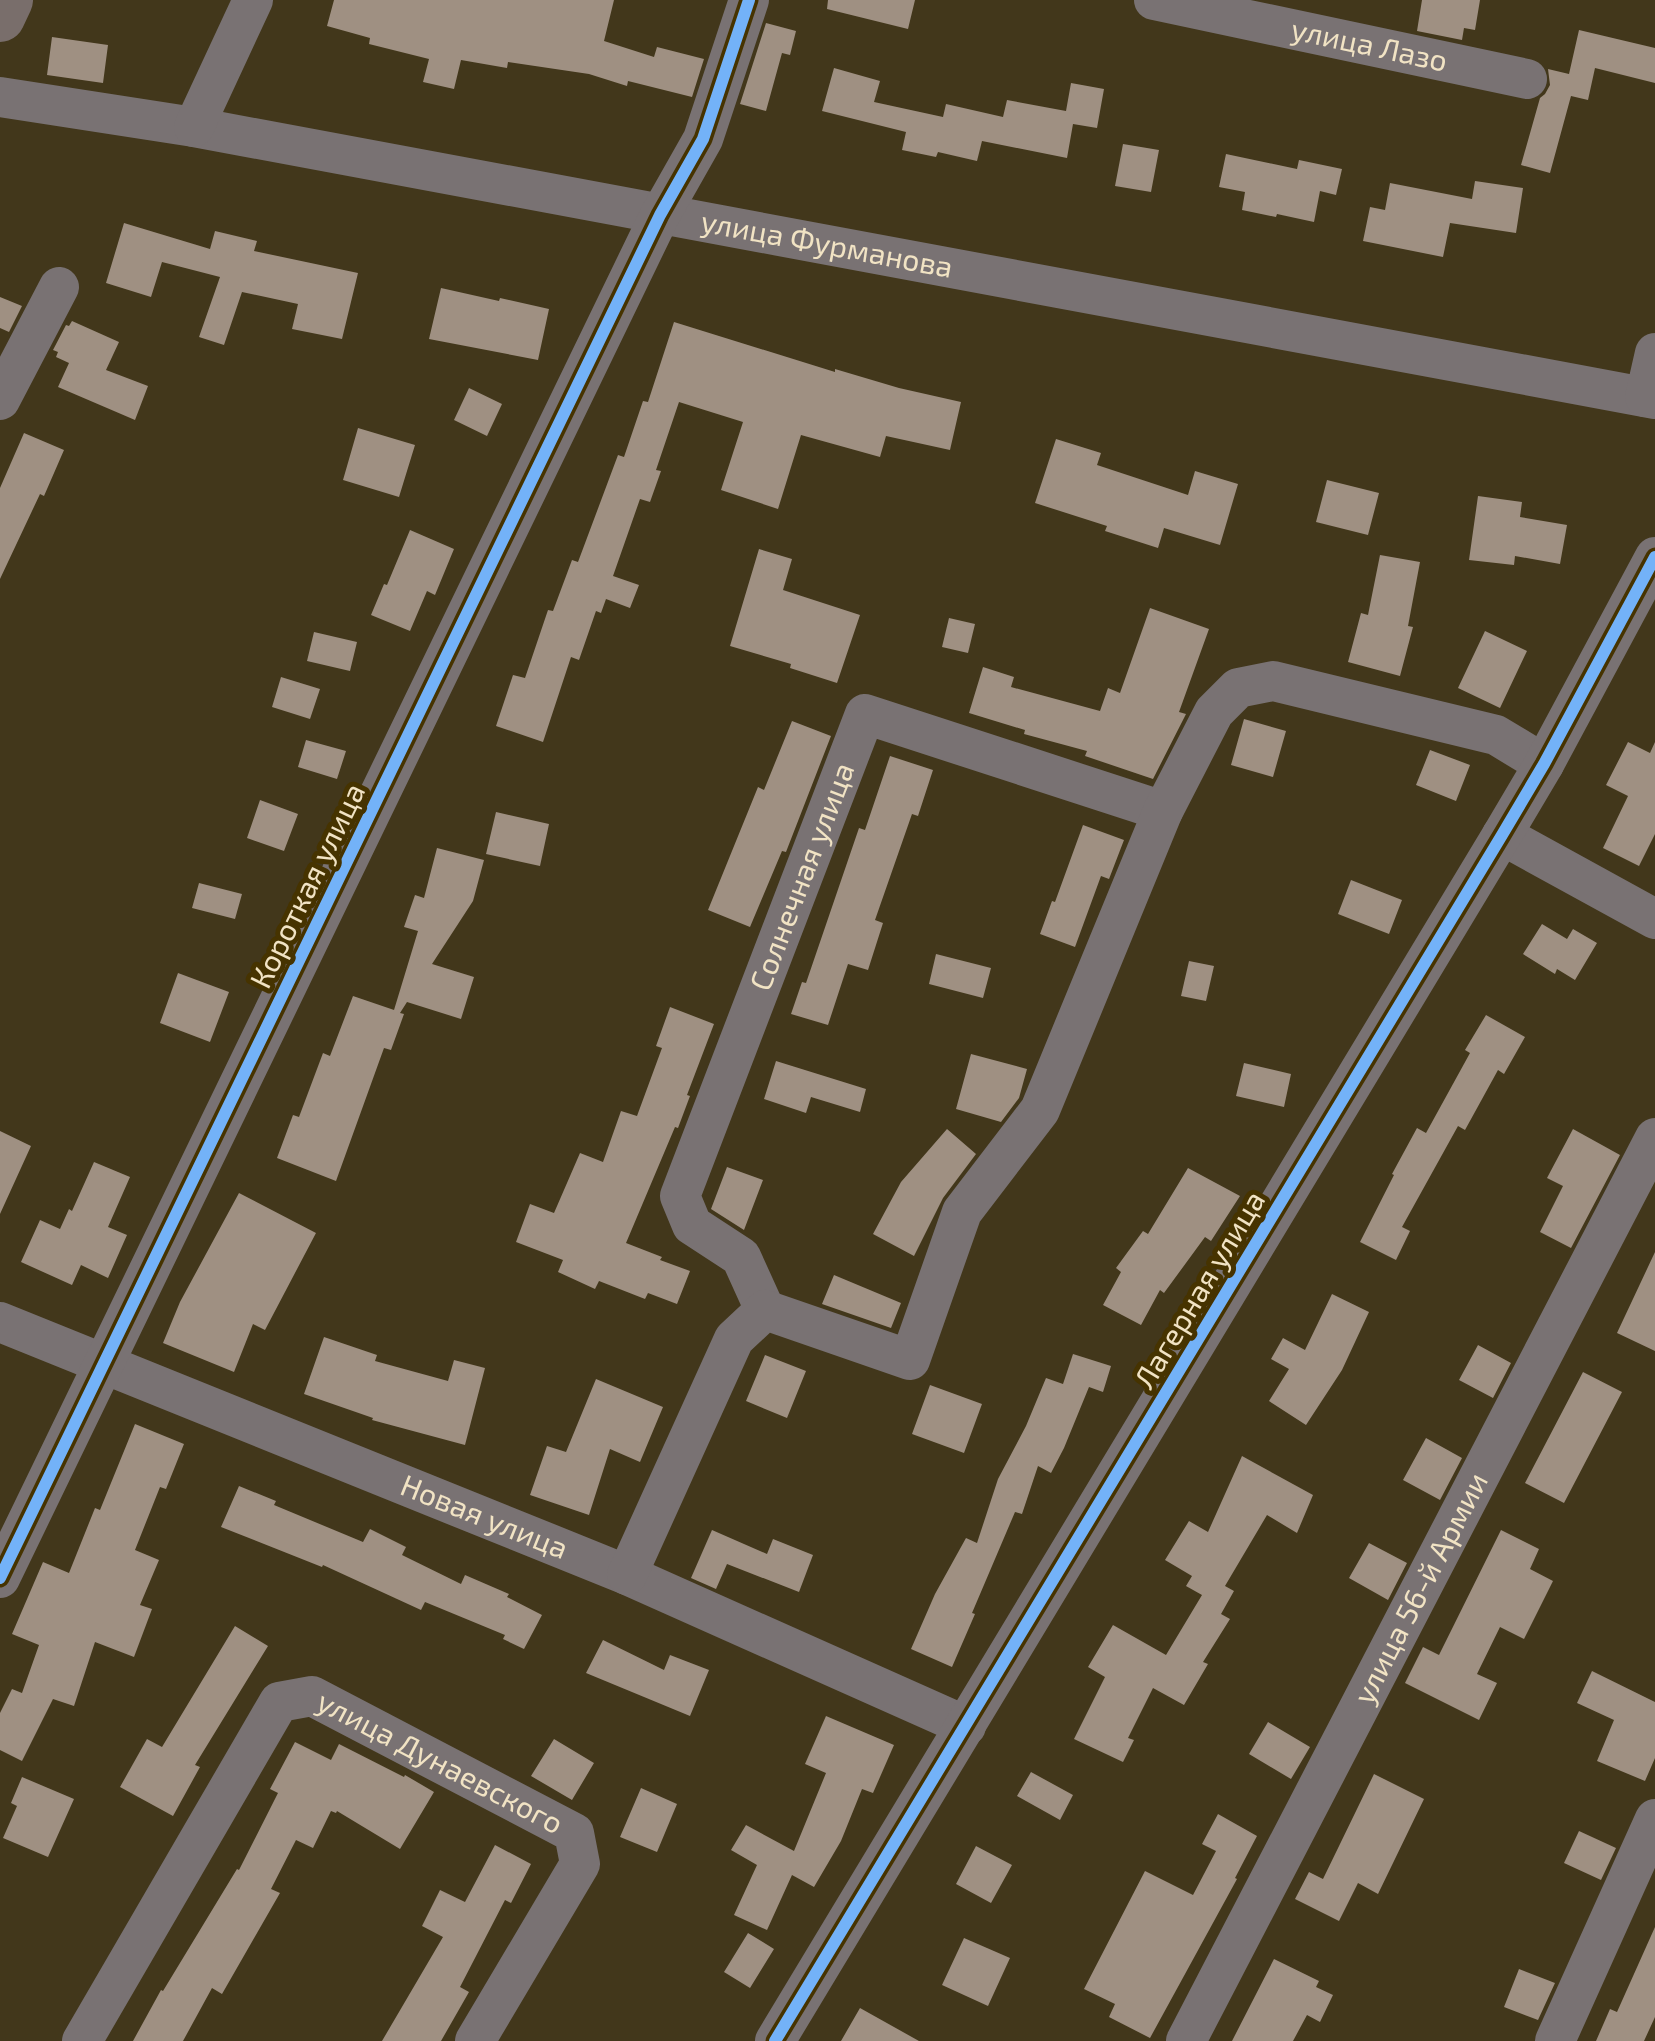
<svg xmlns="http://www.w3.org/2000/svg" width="1655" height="2041" font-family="'Exo 2',sans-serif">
<rect width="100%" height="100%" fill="#42371b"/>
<!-- building -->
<path fill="#9f9082" d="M334,0H614L604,41L654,57L657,47L704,59L692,97L628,81L627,86L589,74L508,62L507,68L461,60L454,89L423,82L429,59L369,44L370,38L327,26Z
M828,0H915L908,29L827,9Z
M1422,0H1480L1475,30L1464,28L1462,40L1417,31Z
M766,23L796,31L790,55L782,53L766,111L740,104Z
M1579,30L1655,48V83L1595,68L1588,100L1571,96L1550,173L1521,165L1540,98L1545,94L1550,85L1548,69L1569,74Z
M52,37L108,45L103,83L47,75Z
M834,68L880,81L874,102L943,117L946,104L1003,117L1007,100L1066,111L1071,83L1104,89L1097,128L1073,124L1067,158L982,141L977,161L938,152L936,157L902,150L906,132L822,111Z
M1123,144L1159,150L1151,192L1115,186Z
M1226,154L1297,169L1299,160L1342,169L1336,195L1320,191L1314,222L1277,214L1276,217L1242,210L1245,192L1219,187Z
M1475,181L1523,188L1516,233L1450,223L1443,257L1363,241L1370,207L1385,210L1390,183L1472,199Z
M124,223L210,249L215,231L257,241L254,251L358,273L342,339L292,329L298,304L242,292L224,345L199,337L220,277L162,262L151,297L106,283Z
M441,288L499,301L500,298L549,309L538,360L429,339Z
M0,297L22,306L9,332L0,328Z
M72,321L119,342L106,370L148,386L135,420L58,387L69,363L56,357L58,352L53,350L66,325L69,326Z
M674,322L835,372V369L899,388L961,402L950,450L886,436L880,457L801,435L778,509L721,490L743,422L679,402L656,470L661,471L650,502L640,499L613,576L639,585L630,608L606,599L601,613L596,611L579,660L571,657L543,742L496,726L513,675L525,678L548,610L553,611L572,560L578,562L618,455L624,457L643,401L648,402Z
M469,388L502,404L487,436L454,420Z
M358,428L415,445L399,497L343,480Z
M24,433L64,450L44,496L40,494L0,579V488Z
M1056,439L1101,453L1097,465L1188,495L1195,471L1238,484L1220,545L1164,528L1158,548L1105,531L1107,526L1035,503Z
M1327,480L1379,493L1368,535L1316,522Z
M1478,496L1522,502L1520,517L1567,525L1560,564L1515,556L1514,565L1469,560Z
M410,530L454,549L435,595L427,591L410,631L371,615L384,584L387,585Z
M759,549L792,559L783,590L860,615L837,683L790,668L791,664L730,646Z
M1380,555L1420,562L1408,626L1413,627L1400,676L1348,662L1361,613L1368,615Z
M1150,608L1209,629L1179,712L1186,714L1184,718L1153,779L1085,756L1087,751L1024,734L1025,730L969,713L983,667L1014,677L1011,687L1100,711L1108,688L1120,693Z
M949,618L975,624L968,653L942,647Z
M1485,631L1527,651L1500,708L1458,688Z
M314,632L357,642L350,671L307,661Z
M281,677L320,689L310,719L272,707Z
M1244,719L1286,731L1273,777L1231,765Z
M792,721L831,736L786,852L782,851L750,927L708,910L758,787L764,790Z
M306,740L346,751L337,779L298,767Z
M1628,742L1650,753L1655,742V834L1639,866L1603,848L1628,796L1606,785Z
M1430,750L1470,765L1456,801L1416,785Z
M890,756L933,770L918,816L912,814L875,920L883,923L868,970L848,964L828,1025L791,1014L802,982L806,983L859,828L865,830Z
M260,800L298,814L284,851L247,838Z
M496,812L549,824L540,866L486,854Z
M1083,825L1124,840L1109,879L1101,876L1075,947L1040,934L1052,901L1055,902Z
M437,848L484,860L473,901L432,964L474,977L461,1019L407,1002L400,1013L404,1014L391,1050L384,1048L336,1181L277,1158L293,1115L299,1117L323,1053L330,1056L353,996L397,1011L394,1010L418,931L404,927L415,895L424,898Z
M1351,880L1402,900L1389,934L1338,914Z
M199,883L242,894L235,919L192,908Z
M1542,924L1567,939L1573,929L1597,943L1575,980L1557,969L1555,974L1523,954Z
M936,954L991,968L983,998L929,984Z
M1189,961L1214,966L1206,1001L1181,996Z
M178,973L229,992L210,1042L160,1023Z
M670,1007L714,1024L687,1095L690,1096L678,1128L675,1127L626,1243L662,1257L660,1260L690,1271L677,1304L648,1293L645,1299L599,1281L595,1289L558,1272L563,1260L516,1242L530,1204L554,1213L580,1153L603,1162L621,1111L637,1116L662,1048L656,1046Z
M1486,1015L1525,1037L1504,1074L1498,1070L1465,1130L1458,1126L1402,1227L1410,1231L1396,1260L1360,1242L1394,1175L1392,1174L1417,1128L1426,1133L1470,1053L1465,1050Z
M971,1054L1027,1069L1019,1098L1001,1122L956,1109Z
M776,1061L866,1089L860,1112L811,1097L806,1113L764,1099Z
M1244,1063L1291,1074L1284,1107L1236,1096Z
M947,1129L976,1154L943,1198L914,1256L873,1234L901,1182Z
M1573,1129L1620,1155L1571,1248L1540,1232L1563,1186L1547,1178Z
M0,1131L31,1146L0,1214Z
M94,1162L130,1177L108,1227L127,1235L108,1278L81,1265L72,1285L21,1262L40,1220L60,1229L69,1209L72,1211Z
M727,1167L763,1180L744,1230L711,1209Z
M1188,1168L1240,1196L1211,1241L1205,1237L1164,1293L1160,1290L1141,1325L1103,1305L1121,1272L1116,1268L1143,1231L1148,1234Z
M239,1193L316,1233L265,1330L253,1324L234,1372L163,1343L180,1302Z
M1655,1252V1351L1617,1333Z
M834,1275L901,1303L891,1328L822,1304Z
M1332,1294L1369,1312L1342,1370L1306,1425L1269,1401L1289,1369L1271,1359L1283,1338L1305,1350Z
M324,1337L377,1355L375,1361L448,1381L454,1360L485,1368L465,1445L372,1420L373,1418L304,1394Z
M1478,1345L1511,1363L1493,1398L1459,1380Z
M1073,1354L1111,1366L1103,1392L1089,1387L1064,1448L1051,1473L1038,1466L1022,1514L1015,1512L972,1613L975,1614L952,1667L911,1649L935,1594L966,1538L977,1543L998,1479L1026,1426L1046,1378L1063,1384Z
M765,1355L806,1371L787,1418L746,1401Z
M1583,1372L1622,1392L1564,1503L1525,1483Z
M596,1379L663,1407L640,1462L610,1449L589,1515L530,1495L547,1446L566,1452Z
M930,1385L982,1404L964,1453L912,1434Z
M135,1424L184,1444L166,1489L160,1487L135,1550L159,1560L140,1605L152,1609L134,1657L95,1642L74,1706L53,1699L22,1761L0,1750V1713L12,1689L22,1693L39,1645L12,1634L43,1562L69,1573L95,1508L100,1510Z
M1426,1438L1462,1458L1440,1500L1403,1480Z
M1242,1456L1313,1495L1297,1533L1267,1515L1225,1586L1234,1591L1221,1614L1230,1619L1203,1662L1208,1664L1184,1705L1153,1688L1128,1738L1134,1740L1123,1762L1074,1739L1105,1677L1088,1667L1113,1625L1166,1655L1202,1595L1186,1586L1192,1576L1165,1560L1189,1521L1208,1532Z
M239,1486L276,1501L274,1505L363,1542L370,1529L406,1547L402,1555L461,1584L465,1575L509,1594L507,1597L542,1615L524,1649L503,1639L505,1635L425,1602L421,1610L323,1565L322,1567L221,1527Z
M712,1530L767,1554L773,1539L813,1555L799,1592L727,1564L716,1589L691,1578Z
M1501,1530L1539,1549L1530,1569L1553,1581L1524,1639L1500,1627L1477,1674L1497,1683L1479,1720L1405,1683L1423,1647L1439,1655Z
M1369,1543L1407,1563L1388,1600L1349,1578Z
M235,1626L268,1646L195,1765L200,1767L173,1816L120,1787L147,1739L162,1747Z
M603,1640L664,1670L670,1655L709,1670L690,1716L586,1673Z
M1592,1671L1655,1702V1758L1645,1781L1597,1761L1614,1720L1577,1703Z
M826,1716L894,1745L873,1793L862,1789L841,1841L814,1887L792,1875L767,1930L734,1915L757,1865L731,1850L746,1825L794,1851L826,1773L805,1764Z
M1268,1722L1310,1747L1291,1779L1249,1754Z
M554,1739L594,1763L572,1800L531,1776Z
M295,1742L331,1760L339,1744L404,1777L405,1775L434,1792L400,1849L337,1811L336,1813L331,1811L313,1848L296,1840L271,1889L280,1893L222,1994L212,1988L183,2041H133L161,1990L163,1991L237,1869L239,1870L278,1793L270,1789Z
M1031,1772L1073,1795L1060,1820L1017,1796Z
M1374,1774L1424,1799L1378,1894L1358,1883L1339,1921L1295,1899L1309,1872L1323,1879Z
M22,1777L74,1799L48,1857L3,1838L17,1806L11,1803Z
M641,1788L677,1804L657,1852L620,1837Z
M1218,1814L1257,1836L1235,1878L1237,1879L1150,2038L1109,2017L1115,2004L1084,1989L1145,1871L1193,1895L1216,1851L1202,1844Z
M1579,1831L1616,1848L1601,1880L1564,1863Z
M495,1845L531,1864L511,1903L505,1900L460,1987L469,1992L441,2041H382L443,1937L422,1926L440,1890L465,1902Z
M976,1846L1012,1865L991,1903L956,1884Z
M1655,1927V2017L1644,2041H1596L1610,2009L1617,2012Z
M748,1933L774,1949L750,1988L724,1972Z
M964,1938L1010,1958L988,2006L942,1985Z
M1274,1959L1319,1981L1316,1987L1333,1995L1320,2022L1307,2015L1293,2041H1232Z
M1519,1969L1555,1983L1538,2020L1504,2007Z
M860,2008L919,2041H841Z"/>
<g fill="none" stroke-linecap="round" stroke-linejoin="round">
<!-- minor -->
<g stroke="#797273" stroke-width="40">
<path id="s1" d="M1154,0L1527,79"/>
<path id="s2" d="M0,97L194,127L1655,399"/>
<path d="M194,127L253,0"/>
<path d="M1645,397L1655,353"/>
<path d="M0,400L59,287"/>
<path d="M1502,835L1655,919"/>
<path id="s3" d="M765,1310L741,1257L692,1225L680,1196L865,714L1163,811"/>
<path id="s4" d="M0,1322L627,1575L966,1726"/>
<path d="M627,1575L734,1339L765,1310L910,1360L962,1212L1040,1110L1163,811L1214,712L1238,688L1273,681L1496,735L1544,764"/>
<path d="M0,1578L660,215L703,139L749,0"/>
<path id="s5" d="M82,2041L279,1702L312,1696L574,1833L580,1864L475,2041"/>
<path d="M775,2041L1502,835L1544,764L1655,557"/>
<path id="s6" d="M1186,2041L1655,1138"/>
<path d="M1555,2041L1655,1819"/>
</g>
<!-- major -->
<path stroke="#796e6b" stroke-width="50" d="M0,17L8,0"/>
<defs>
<path id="cycleway" d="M0,1578L660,215L703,139L749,0
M775,2041L1502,835L1544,764L1655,557"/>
</defs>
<!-- cycleway casing -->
<use href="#cycleway" stroke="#463300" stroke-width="19"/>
<!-- cycleway -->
<use href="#cycleway" stroke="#73b2f8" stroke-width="12"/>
</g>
<g text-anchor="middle" stroke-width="10" stroke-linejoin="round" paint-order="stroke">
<!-- street labels -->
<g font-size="30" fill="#f1e3c4" stroke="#463300">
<text dy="10" stroke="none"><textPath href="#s1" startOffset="220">улица Лазо</textPath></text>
<text dy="10" stroke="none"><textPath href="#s2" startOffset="840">улица Фурманова</textPath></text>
<text dy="10" stroke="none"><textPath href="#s3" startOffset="490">Солнечная улица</textPath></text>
<text transform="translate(308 886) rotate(-64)" y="10">Короткая улица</text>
<text transform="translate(1200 1290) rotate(-59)" y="10">Лагерная улица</text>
<text dy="10" stroke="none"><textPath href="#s4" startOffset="522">Новая улица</textPath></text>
<text dy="10" stroke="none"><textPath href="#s6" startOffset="510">улица 56-й Армии</textPath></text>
<text dy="10" stroke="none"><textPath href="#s5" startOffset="570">улица Дунаевского</textPath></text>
</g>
</g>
</svg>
